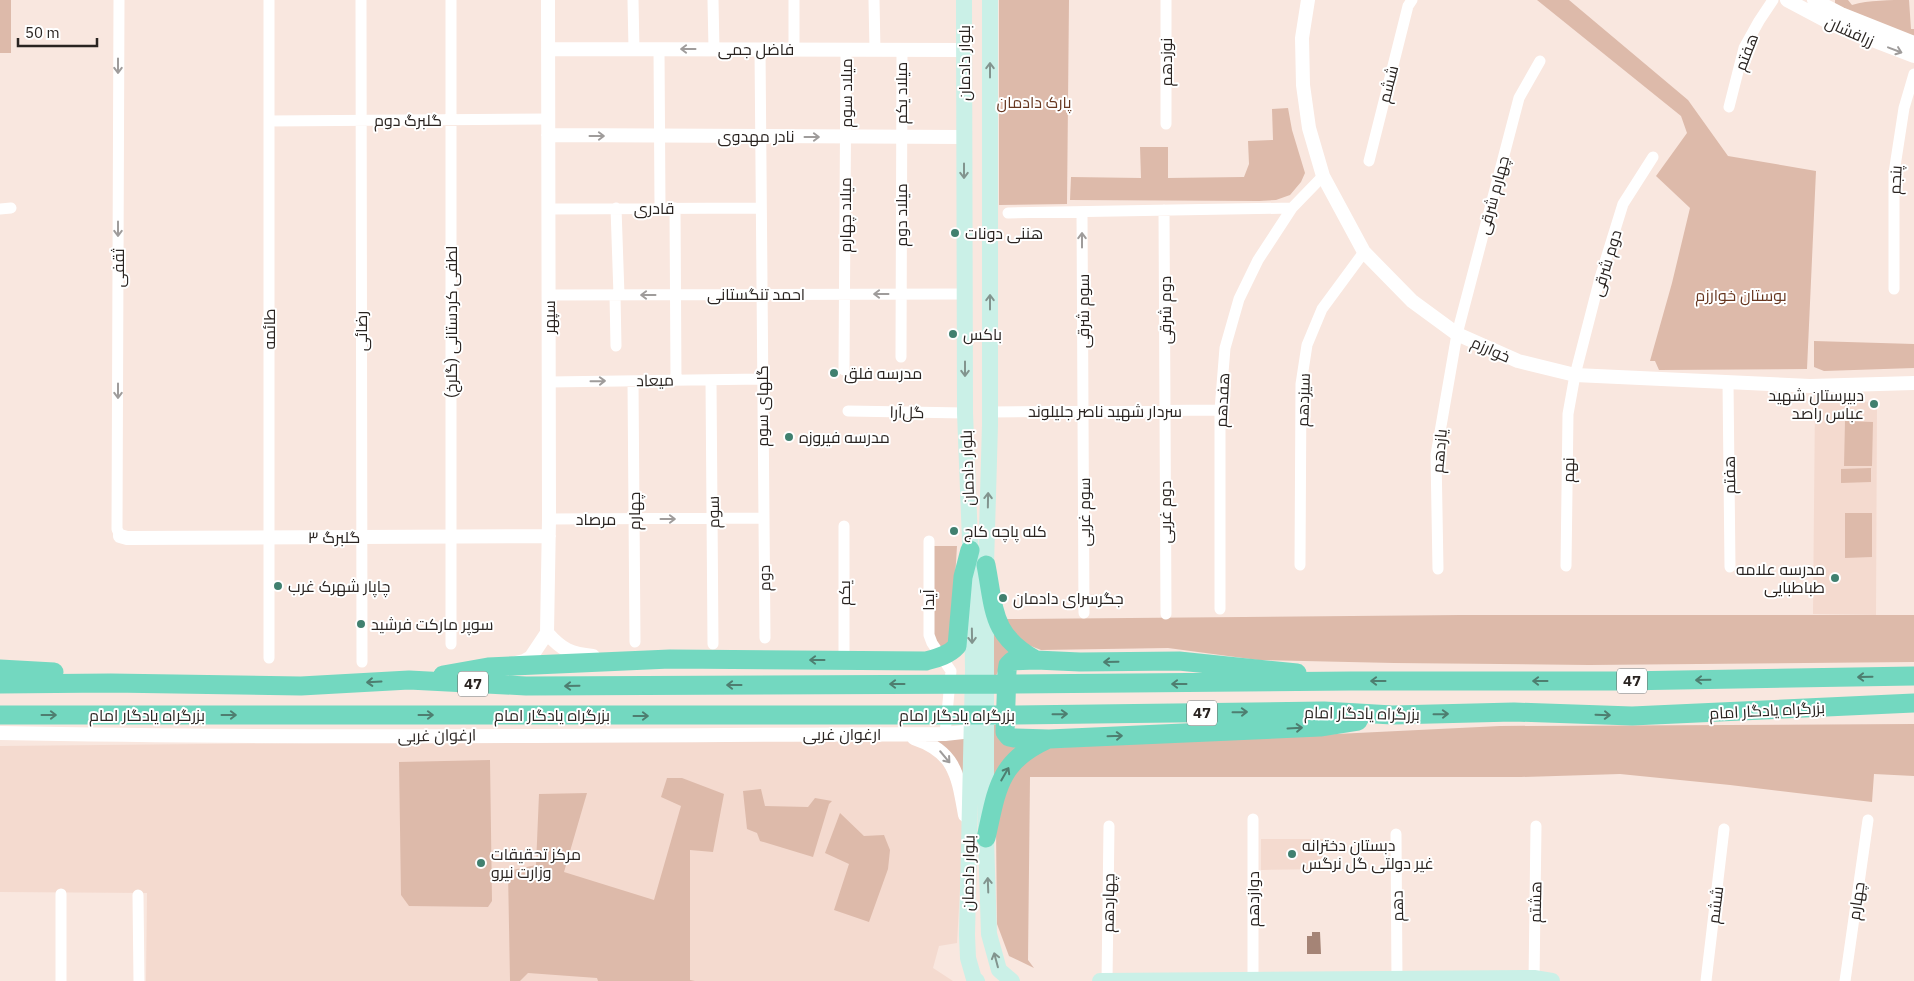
<svg xmlns="http://www.w3.org/2000/svg" width="1914" height="981" font-family="'IBM Plex Sans',Cairo,sans-serif">
<rect width="100%" height="100%" fill="#f9e7df"/>
<!-- built -->
<path fill="#f4dacf" d="M1815,400L1877,402L1876,615L1813,614Z
M861,738L905,739L939,754L959,799L963,835L957,943L939,946L933,968L953,981H146L147,893L0,892V746Z
M1323,839V869L1261,870V839Z"/>
<!-- green -->
<path fill="#ddbaaa" d="M0,0H11V53H0Z
M999,0H1069L1067,204L999,205Z
M1537,0H1569L1688,100L1728,156L1816,171L1807,369L1659,370L1655,361H1650L1672,283L1690,208L1656,176L1687,133L1681,116Z
M1835,0H1848L1852,5C1869,0 1890,0 1909,0L1911,29H1914V36L1854,15L1835,4Z
M1288,108L1292,130L1305,173L1301,182L1290,195L1276,200L1259,201L1070,200L1071,177L1141,178L1140,147H1168V178L1244,177L1249,164L1248,141L1273,140L1272,109Z
M1814,341L1914,344V368L1824,371L1814,367Z
M1845,421L1873,422L1872,466H1844Z
M1871,468V482L1841,483V469Z
M1845,513H1872V557L1845,558Z
M933,546H957L951,645L941,649L933,636Z
M992,613L1018,654L1000,666L996,676H991Z
M1460,615H1914V662L1589,665L1394,663L1258,660L1168,648L1041,650L1013,639L1006,619Z
M1914,724V776L1874,774L1872,802L1730,785L1620,774L1521,777H1030L1028,960L1034,968L1009,956L997,924L996,828L1008,779L1024,760L1048,748L1500,726Z
M991,725H1000L1024,744L991,796Z
M965,737V796L962,780L924,739Z
M490,760L492,901L488,907L409,906L401,895L399,762Z
M667,778H682L724,794L713,852L690,850V980L695,981H598L597,978L528,973L520,981H510L508,871L536,865L539,794L587,793L564,872L654,900L681,806L661,797Z
M761,789L765,806L808,807L815,798L832,801L829,804L813,857L760,841L757,833L747,829L743,791Z
M840,813L864,836L884,835L890,850L888,869L869,922L834,910L849,864L825,853Z"/>
<!-- water -->
<path fill="#a58476" d="M1312,932H1320L1321,954H1307V936H1312Z"/>
<g fill="none" stroke-linecap="round" stroke-linejoin="round">
<!-- minor -->
<path stroke="#fff" stroke-width="11" d="M119,0L117,529L120,536
M361,0L362,662
M633,0L634,49
M713,0L714,49
M794,0V50
M874,0L875,50
M1166,0V124
M659,49L660,208
M760,49L765,638
M1729,107L1744,48L1759,21L1773,0
M269,121L548,119
M1369,161L1408,6L1412,0
M616,208L619,295
M675,208L676,380
M0,209L11,208
M548,209L761,208
M1164,210L1166,614
M1082,212L1084,613
M1008,213L1292,208
M1894,289V173L1904,108L1914,74
M549,295L964,294
M615,295L616,346
M901,357L902,50
M844,370L846,50
M711,380L713,644
M633,381L635,642
M549,382L762,379
M1728,382L1730,567
M848,411L965,413
M990,412L1220,410
M549,519L763,518
M844,526V660
M929,541V635L932,643L951,671L945,734
M1300,565L1301,384L1307,345L1322,309L1364,252
M1566,566L1568,414L1575,375L1600,278L1623,204L1653,157
M1438,569L1436,455L1457,334L1519,98L1540,61
M1220,609V410L1225,348L1239,299L1258,260L1292,208L1323,176
M451,644V0
M269,658V0
M1253,819V981
M1396,834L1397,981
M138,895L139,981
M61,981V894
M1107,981L1109,826
M1534,981L1536,826
M1706,981L1724,829
M1845,981L1868,820"/>
<!-- tertiary -->
<path stroke="#fff" stroke-width="14" d="M1308,0L1302,38L1303,85L1309,128L1323,176L1364,252L1412,301L1457,334L1518,361L1575,375L1810,386L1914,383
M1787,0L1836,26L1914,56
M1814,0L1841,14L1914,43
M548,49L964,50
M548,135L964,137
M120,536L127,538L549,536
M547,633C562,650 571,654 593,656
M515,663L524,661L531,657L547,633L549,519L548,0
M0,733C315,739 630,735 945,734L972,731
M914,738C956,752 958,776 965,815"/>
<!-- secondary -->
<path stroke="#caf0e7" stroke-width="16" d="M964,0L965,413L972,592L973,671L967,935L968,958L974,979L977,981
M990,0V425L986,565V838L989,934L999,970L1012,981
M1100,981L1534,978L1552,981"/>
<!-- trunk -->
<path stroke="#73d8c0" stroke-width="19" d="M986,565C995,611 991,635 1036,660
M0,669L54,672
M1297,673L1179,661L1080,662L1036,660L1012,661L1008,665L1007,671L1005,732L1009,737L1014,738L1049,739L1320,727L1358,721
M443,675L488,667L670,659L926,661C937,658 949,655 957,646L963,577L970,550
M0,684L111,683L301,686L409,680L526,686L1011,684L1351,681H1623L1914,676
M0,715H1012L1324,711L1392,715L1514,712L1632,716L1914,703
M986,838C997,790 998,762 1046,740"/>
</g>
<!-- one-way arrows -->
<defs><path id="oneway-shaft" d="M-6 0H5M1.5-3L5.5 0L1.5 3" fill="none" stroke-width="1.6" stroke-linecap="round" stroke-linejoin="round" transform="scale(1.25)"/></defs>
<g stroke="#9f9c9b">
<use href="#oneway-shaft" transform="translate(688 49) rotate(-180)"/>
<use href="#oneway-shaft" transform="translate(1895 50) rotate(21)"/>
<use href="#oneway-shaft" transform="translate(118 66) rotate(90)"/>
<use href="#oneway-shaft" transform="translate(597 136)"/>
<use href="#oneway-shaft" transform="translate(812 137)"/>
<use href="#oneway-shaft" transform="translate(118 229) rotate(90)"/>
<use href="#oneway-shaft" transform="translate(1082 240) rotate(-90)"/>
<use href="#oneway-shaft" transform="translate(881 294) rotate(180)"/>
<use href="#oneway-shaft" transform="translate(648 295) rotate(180)"/>
<use href="#oneway-shaft" transform="translate(598 381) rotate(-1)"/>
<use href="#oneway-shaft" transform="translate(118 391) rotate(90)"/>
<use href="#oneway-shaft" transform="translate(668 519)"/>
<use href="#oneway-shaft" transform="translate(945 757) rotate(50)"/>
</g>
<g stroke="#82948e">
<use href="#oneway-shaft" transform="translate(990 70) rotate(-90)"/>
<use href="#oneway-shaft" transform="translate(964 171) rotate(90)"/>
<use href="#oneway-shaft" transform="translate(990 302) rotate(-90)"/>
<use href="#oneway-shaft" transform="translate(965 369) rotate(90)"/>
<use href="#oneway-shaft" transform="translate(988 500) rotate(-89)"/>
<use href="#oneway-shaft" transform="translate(972 636) rotate(89)"/>
<use href="#oneway-shaft" transform="translate(988 885) rotate(-92)"/>
<use href="#oneway-shaft" transform="translate(996 960) rotate(-105)"/>
</g>
<g stroke="#4e7e70">
<use href="#oneway-shaft" transform="translate(817 660) rotate(-180)"/>
<use href="#oneway-shaft" transform="translate(1111 662) rotate(179)"/>
<use href="#oneway-shaft" transform="translate(1865 677) rotate(179)"/>
<use href="#oneway-shaft" transform="translate(1703 680) rotate(179)"/>
<use href="#oneway-shaft" transform="translate(1378 681) rotate(180)"/>
<use href="#oneway-shaft" transform="translate(1540 681) rotate(-180)"/>
<use href="#oneway-shaft" transform="translate(374 682) rotate(177)"/>
<use href="#oneway-shaft" transform="translate(897 684) rotate(180)"/>
<use href="#oneway-shaft" transform="translate(1179 684) rotate(180)"/>
<use href="#oneway-shaft" transform="translate(734 685) rotate(180)"/>
<use href="#oneway-shaft" transform="translate(572 686) rotate(179)"/>
<use href="#oneway-shaft" transform="translate(1240 712) rotate(-1)"/>
<use href="#oneway-shaft" transform="translate(1060 714) rotate(-1)"/>
<use href="#oneway-shaft" transform="translate(1441 714) rotate(-1)"/>
<use href="#oneway-shaft" transform="translate(49 715)"/>
<use href="#oneway-shaft" transform="translate(229 715)"/>
<use href="#oneway-shaft" transform="translate(426 715)"/>
<use href="#oneway-shaft" transform="translate(1603 715) rotate(2)"/>
<use href="#oneway-shaft" transform="translate(641 716)"/>
<use href="#oneway-shaft" transform="translate(1295 728) rotate(-3)"/>
<use href="#oneway-shaft" transform="translate(1115 736) rotate(-2)"/>
<use href="#oneway-shaft" transform="translate(1005 774) rotate(-60)"/>
</g>
<!-- markers -->
<g fill="#40806f" stroke="#fff" stroke-width="2">
<circle cx="955" cy="233" r="5"/>
<circle cx="953" cy="334" r="5"/>
<circle cx="834" cy="373" r="5"/>
<circle cx="1874" cy="404" r="5"/>
<circle cx="789" cy="437" r="5"/>
<circle cx="954" cy="531" r="5"/>
<circle cx="1835" cy="578" r="5"/>
<circle cx="278" cy="586" r="5"/>
<circle cx="1003" cy="598" r="5"/>
<circle cx="361" cy="624" r="5"/>
<circle cx="1292" cy="854" r="5"/>
<circle cx="481" cy="863" r="5"/>
</g>
<g text-anchor="middle" stroke-width="4" stroke-linejoin="round" paint-order="stroke">
<!-- shield labels -->
<g fill="#fff" stroke="#6a6664" stroke-width="1">
<rect x="1617" y="668.5" width="30" height="25" rx="4"/>
<rect x="458" y="671.5" width="30" height="25" rx="4"/>
<rect x="1187" y="700.5" width="30" height="25" rx="4"/>
</g>
<g font-size="15" font-weight="bold" fill="#2a2421">
<text x="1632" y="686">47</text>
<text x="473" y="689">47</text>
<text x="1202" y="718">47</text>
</g>
<!-- street labels -->
<g font-size="16" fill="#2a2421" stroke="#fff">
<text transform="translate(1850 31) rotate(24)" y="6">زرافشان</text>
<text x="756" y="55">فاضل جمی</text>
<text transform="translate(1746 52) rotate(-69)" y="6">هفتم</text>
<text transform="translate(1166 62) rotate(-90)" y="6">نوزدهم</text>
<text transform="translate(964 63) rotate(-90)" y="6">بلوار دادمان</text>
<text transform="translate(1388 84) rotate(-76)" y="6">ششم</text>
<text transform="translate(846 93) rotate(-90)" y="6">میلاد سوم</text>
<text transform="translate(901 93) rotate(-90)" y="6">میلاد یکم</text>
<text x="408" y="126">گلبرگ دوم</text>
<text x="756" y="142">نادر مهدوی</text>
<text transform="translate(1895 180) rotate(-87)" y="6">پنجم</text>
<text transform="translate(1493 195) rotate(-75)" y="6">چهارم شرقی</text>
<text x="654" y="214">قادری</text>
<text transform="translate(845 215) rotate(-90)" y="6">میلاد چهارم</text>
<text transform="translate(901 215) rotate(-90)" y="6">میلاد دوم</text>
<text transform="translate(1606 263) rotate(-73)" y="6">دوم شرقی</text>
<text transform="translate(118 268) rotate(-90)" y="6">ثقفی</text>
<text x="756" y="300">احمد تنگستانی</text>
<text transform="translate(1165 310) rotate(-90)" y="6">دوم شرقی</text>
<text transform="translate(1083 311) rotate(-90)" y="6">سوم شرقی</text>
<text transform="translate(549 317) rotate(-90)" y="6">سپهر</text>
<text transform="translate(451 322) rotate(-90)" y="6">لطفی کردستانی (گلرخ)</text>
<text transform="translate(269 329) rotate(-90)" y="6">طائمه</text>
<text transform="translate(361 331) rotate(-90)" y="6">رضائی</text>
<text transform="translate(1491 349) rotate(24)" y="6">خوارزم</text>
<text transform="translate(655 380) rotate(-1)" y="6">میعاد</text>
<text transform="translate(1222 400) rotate(-87)" y="6">هفدهم</text>
<text transform="translate(1303 400) rotate(-88)" y="6">سیزدهم</text>
<text transform="translate(762 406) rotate(-90)" y="6">گلهای سوم</text>
<text x="1105" y="417">سردار شهید ناصر جلیلوند</text>
<text transform="translate(907 412) rotate(1)" y="6">گل‌آرا</text>
<text transform="translate(1439 451) rotate(-85)" y="6">یازدهم</text>
<text transform="translate(967 468) rotate(-92)" y="6">بلوار دادمان</text>
<text transform="translate(1568 470) rotate(-89)" y="6">نهم</text>
<text transform="translate(1729 475) rotate(-91)" y="6">هفتم</text>
<text transform="translate(634 511) rotate(-90)" y="6">چهارم</text>
<text transform="translate(713 512) rotate(-91)" y="6">سوم</text>
<text transform="translate(1084 512) rotate(-90)" y="6">سوم غربی</text>
<text transform="translate(1165 512) rotate(-90)" y="6">دوم غربی</text>
<text x="596" y="525">مرصاد</text>
<text x="334" y="543">گلبرگ ۳</text>
<text transform="translate(764 578) rotate(-91)" y="6">دوم</text>
<text transform="translate(844 593) rotate(-90)" y="6">یکم</text>
<text transform="translate(928 600) rotate(-90)" y="6">آیدا</text>
<text transform="translate(1767 710) rotate(-3)" y="6">بزرگراه یادگار امام</text>
<text transform="translate(1362 713) rotate(1)" y="6">بزرگراه یادگار امام</text>
<text x="147" y="721">بزرگراه یادگار امام</text>
<text x="552" y="721">بزرگراه یادگار امام</text>
<text x="957" y="721">بزرگراه یادگار امام</text>
<text x="842" y="740">ارغوان غربی</text>
<text transform="translate(437 735) rotate(-1)" y="6">ارغوان غربی</text>
<text transform="translate(968 873) rotate(-89)" y="6">بلوار دادمان</text>
<text transform="translate(1253 899) rotate(-90)" y="6">دوازدهم</text>
<text transform="translate(1856 901) rotate(-82)" y="6">چهارم</text>
<text transform="translate(1535 902) rotate(-89)" y="6">هشتم</text>
<text transform="translate(1108 903) rotate(-89)" y="6">چهاردهم</text>
<text transform="translate(1715 905) rotate(-83)" y="6">ششم</text>
<text transform="translate(1397 906) rotate(-91)" y="6">دهم</text>
</g>
<!-- park labels -->
<g font-size="16" fill="#673720" stroke="#fff">
<text x="1034" y="108">پارک دادمان</text>
<text x="1741" y="301">بوستان خوارزم</text>
</g>
<!-- poi labels -->
<g font-size="16" fill="#2a2421" stroke="#fff" text-anchor="start">
<text x="965" y="239">هننی دونات</text>
<text x="963" y="340">باکس</text>
<text x="844" y="379">مدرسه فلق</text>
<text x="1864" y="401" text-anchor="end">دبیرستان شهید<tspan x="1864" dy="18">عباس راصد</tspan></text>
<text x="799" y="443">مدرسه فیروزه</text>
<text x="964" y="537">کله پاچه کاج</text>
<text x="1825" y="575" text-anchor="end">مدرسه علامه<tspan x="1825" dy="18">طباطبایی</tspan></text>
<text x="288" y="592">چاپار شهرک غرب</text>
<text x="1013" y="604">جگرسرای دادمان</text>
<text x="371" y="630">سوپر مارکت فرشید</text>
<text x="1302" y="851">دبستان دخترانه<tspan x="1302" dy="18">غیر دولتی گل نرگس</tspan></text>
<text x="491" y="860">مرکز تحقیقات<tspan x="491" dy="18">وزارت نیرو</tspan></text>
</g>
</g>
<!-- scale -->
<path d="M18 38v8h79v-8" fill="none" stroke="#2a2421" stroke-width="2.5"/>
<text x="25" y="38" font-size="15" fill="#2a2421" stroke="#ffffff" stroke-width="4" paint-order="stroke">50 m</text>
</svg>
